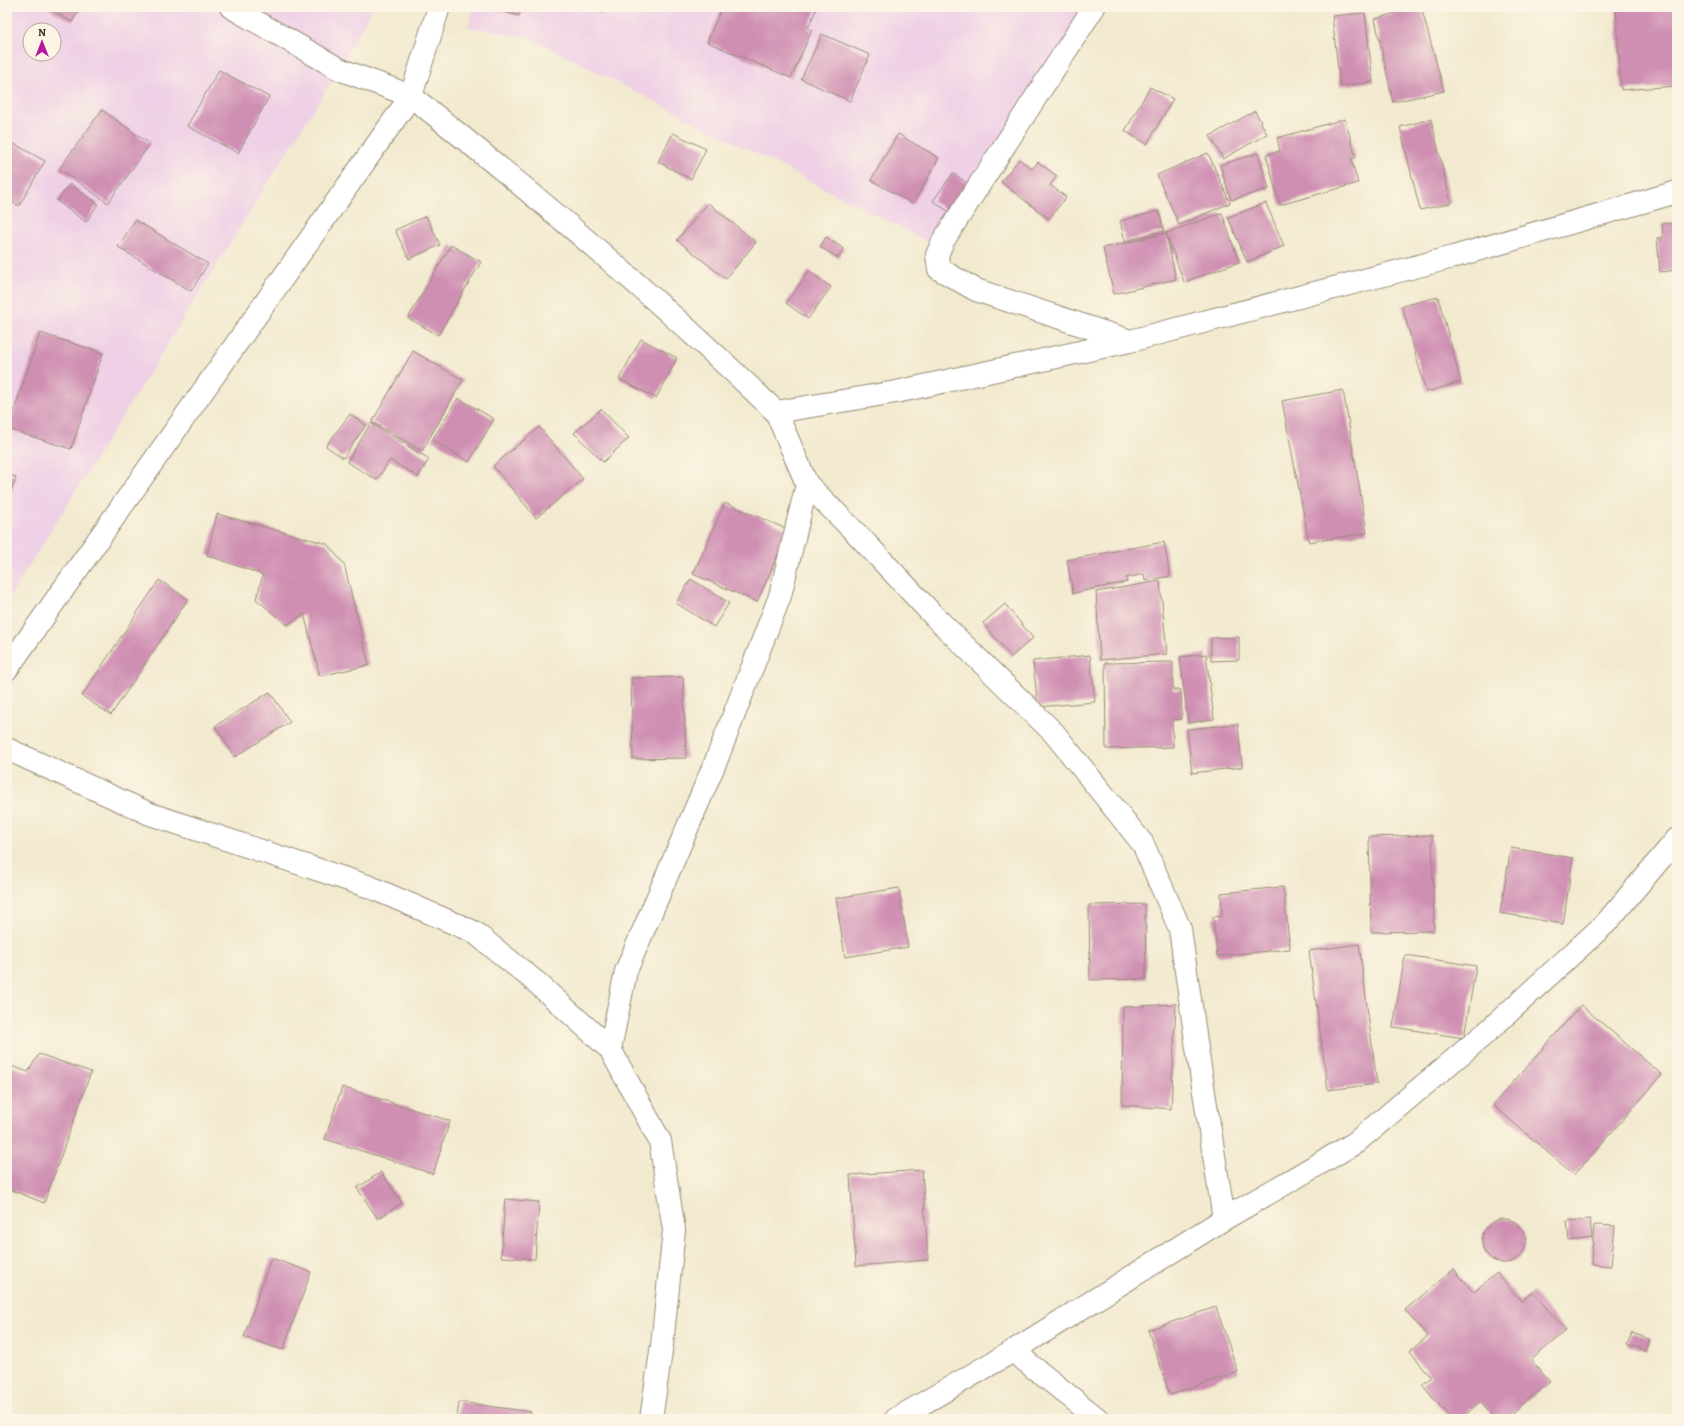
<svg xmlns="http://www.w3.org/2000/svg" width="1684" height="1426" font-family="Alegreya,serif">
<rect width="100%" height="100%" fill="#fcf5e5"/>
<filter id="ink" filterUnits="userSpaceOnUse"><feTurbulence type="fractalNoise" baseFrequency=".025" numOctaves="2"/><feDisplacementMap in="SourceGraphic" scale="8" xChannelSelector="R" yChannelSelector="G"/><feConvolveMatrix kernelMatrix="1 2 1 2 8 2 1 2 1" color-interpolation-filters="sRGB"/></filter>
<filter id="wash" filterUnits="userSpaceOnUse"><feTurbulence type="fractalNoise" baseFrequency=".012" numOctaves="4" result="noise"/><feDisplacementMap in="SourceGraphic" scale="16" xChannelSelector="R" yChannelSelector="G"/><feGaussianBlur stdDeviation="0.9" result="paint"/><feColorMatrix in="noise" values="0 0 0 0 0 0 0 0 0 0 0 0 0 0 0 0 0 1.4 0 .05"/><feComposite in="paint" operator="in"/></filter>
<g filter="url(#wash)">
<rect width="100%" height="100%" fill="#f2eacf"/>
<!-- built -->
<path fill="#efd0e6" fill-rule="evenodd" d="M7,7H373L339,69L7,601ZM30,30H54V54H30Z
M474,7H1092L936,246L529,37L468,27Z"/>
<g id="blocks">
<!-- building -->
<path fill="#cf8fb3" d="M46,7H81L72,22Z
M493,7H522L519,16L493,9Z
M587,7H620L612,11L600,12Z
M722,7H817L808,28L812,30L791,78L707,42Z
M1417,7H1421L1444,91L1393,102L1375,19Z
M1616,7H1677V86L1621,90Z
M1365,13L1373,82L1340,86L1332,16Z
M822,34L870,55L850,101L801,79Z
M219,70L269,97L238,153L187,126Z
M1150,87L1173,99L1147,144L1125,131Z
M102,110L150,144L108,203L59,169Z
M1255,111L1267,134L1223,159L1210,136Z
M1345,119L1356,158L1351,159L1358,183L1280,205L1266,155L1280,151L1277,138Z
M1431,119L1451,203L1420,210L1400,127Z
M673,133L706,149L691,179L658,162Z
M898,134L939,158L913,204L871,180Z
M7,140L45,161L19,206L7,199Z
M1208,153L1230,203L1179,225L1157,175Z
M1258,153L1269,189L1231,200L1220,165Z
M1019,159L1032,169L1038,162L1057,176L1050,185L1066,197L1049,219L1001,182Z
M953,173L971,186L952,214L933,201Z
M70,184L98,204L86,222L57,201Z
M708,203L756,242L726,279L677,240Z
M1266,203L1284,246L1247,262L1228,217Z
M1159,211L1164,231L1125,241L1120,221Z
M1222,213L1239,262L1184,282L1166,233Z
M426,216L440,245L409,259L395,230Z
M135,220L208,264L191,291L118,247Z
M1674,223V234H1677V270L1660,272L1657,238H1663L1662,224Z
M1166,233L1176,279L1114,294L1103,248Z
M826,237L844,249L838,258L820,247Z
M451,245L481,262L438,335L408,318Z
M809,271L831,287L808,319L786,303Z
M1438,297L1461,382L1426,392L1402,306Z
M40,333L103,353L71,449L8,429Z
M641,339L677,358L656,398L619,379Z
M413,351L463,380L422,451L372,422Z
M1343,390L1367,533L1309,542L1282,401Z
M458,398L494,419L469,462L432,440Z
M601,409L629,438L603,462L574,433Z
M350,414L366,425L343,458L326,446Z
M371,423L429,459L418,477L390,460L377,480L347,462Z
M539,427L583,479L536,518L493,466Z
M7,474L16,477L7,503Z
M725,503L789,530L757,602L693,574Z
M217,514L327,544L344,564L369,665L320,676L304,614L287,625L256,599L263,575L207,555Z
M1164,542L1170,576L1145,581L1144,574L1126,578L1127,582L1073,593L1067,560Z
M691,579L729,603L714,627L676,603Z
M159,580L188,599L111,715L82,696Z
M1160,581L1167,654L1100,660L1096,592Z
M1005,604L1033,638L1011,657L983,623Z
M1239,637V660L1211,661V638Z
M1206,654L1214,719L1188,723L1180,657Z
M1090,655L1095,702L1038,707L1033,661Z
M1173,662V690H1181L1182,719L1172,720L1173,747L1106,749L1105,663Z
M683,677L686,758L633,759L631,678Z
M270,692L290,722L235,757L215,726Z
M1238,724L1242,767L1192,773L1187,729Z
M1432,835L1434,931L1371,932L1369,837Z
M1511,848L1573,858L1563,924L1500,913Z
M1283,887L1290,949L1217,956L1213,917L1222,916L1221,893Z
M899,888L908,947L845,957L836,898Z
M1145,904L1146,979L1090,980L1089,905Z
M1359,944L1377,1084L1328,1090L1309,951Z
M1405,955L1476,966L1464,1038L1393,1027Z
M1176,1004L1171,1109L1122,1105L1123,1007Z
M1581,1005L1662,1075L1574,1175L1493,1105Z
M39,1054L91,1072L44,1203L7,1188V1078L11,1066L28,1072Z
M342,1087L450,1121L433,1174L325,1139Z
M922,1170L928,1260L856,1266L850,1175Z
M381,1172L402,1203L378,1219L357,1188Z
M505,1199L539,1202L535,1259L501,1257Z
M1590,1219L1592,1238L1569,1241L1567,1221Z
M1482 1241a22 22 0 1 1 44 0a22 22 0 1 1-44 0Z
M1594,1225L1615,1226L1611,1266L1591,1264Z
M271,1258L311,1272L283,1350L244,1337Z
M1454,1269L1473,1292L1497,1273L1521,1301L1533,1292L1566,1331L1531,1360L1550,1382L1505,1419H1495L1480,1402L1459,1419H1451L1422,1385L1431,1377L1410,1351L1428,1336L1405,1310Z
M1216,1307L1238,1372L1170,1395L1148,1330Z
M1632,1333L1650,1339L1646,1352L1627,1345Z
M459,1402L531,1412L530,1419H457Z"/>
</g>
</g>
<g filter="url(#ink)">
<use href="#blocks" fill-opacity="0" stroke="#968a76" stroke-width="1"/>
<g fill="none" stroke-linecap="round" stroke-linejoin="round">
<defs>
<path id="minor" d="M439,7L411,96C537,196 660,300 776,412L896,392L1130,341L1453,257L1677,192
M1094,7L943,241L937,255L939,269L976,290L1130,341
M776,412L807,484L860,537L934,616L1054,733L1143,844L1180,929L1197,1048L1224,1219
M7,669L411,96L339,69L231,7
M7,749L150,814L370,887L474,932L536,982L610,1049L660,1141L674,1230L662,1345L651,1419
M610,1049L626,971L716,761L780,596L807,484
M1013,1351L1098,1419
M896,1419L1013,1351L1224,1219L1355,1143L1487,1032L1606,923L1677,839"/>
</defs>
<!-- minor casing -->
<use href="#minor" stroke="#968a76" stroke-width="24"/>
<!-- minor -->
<use href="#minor" stroke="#fff" stroke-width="22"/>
</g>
</g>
<!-- margin -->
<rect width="1684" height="1426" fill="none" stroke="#fcf5e5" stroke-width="24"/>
<!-- north arrow -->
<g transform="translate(42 42)"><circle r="19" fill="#fcf5e5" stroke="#afa495"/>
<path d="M0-3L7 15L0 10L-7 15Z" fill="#b5179e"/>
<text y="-6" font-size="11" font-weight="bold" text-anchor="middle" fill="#3b2a1e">N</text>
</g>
</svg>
